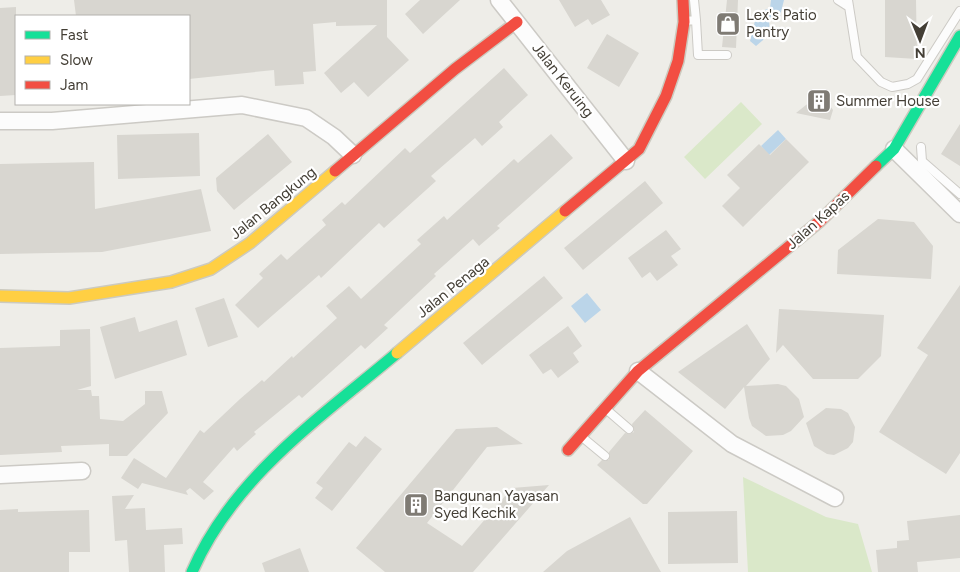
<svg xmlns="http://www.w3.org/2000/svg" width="960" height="572" font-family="Figtree,sans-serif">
<rect width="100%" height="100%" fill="#eeede8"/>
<!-- green -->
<path fill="#dae8c9" d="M741,102L762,124L705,179L684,157Z
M743,477L826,517L858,524L872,572H748Z"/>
<!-- water -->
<path fill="#bbd5e9" d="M771,0H784L779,20H769L770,34L756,46L750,41L757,13L770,8Z
M778,130L786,139L769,155L761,146Z
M587,293L601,310L585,323L571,306Z"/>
<!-- building -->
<path fill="#d8d6d0" d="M74,0H387V37L409,60L368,97L354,82L341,93L324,73L377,25L336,26V22L313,24L316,71L303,72L304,84L275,86L274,70L189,79V16H76Z
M420,0H460L423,34L405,14Z
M559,0H601L610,15L592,25L588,19L575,27Z
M727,0H738L736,48L722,47Z
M885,0H916L917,59L885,57Z
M16,7V95L0,96V8Z
M607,34L639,53L619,87L587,68Z
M504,68L528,95L499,122L503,127L482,146L475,138L431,176L436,181L384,228L379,223L321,278L319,275L258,328L235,305L263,278L259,274L281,254L287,260L326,225L322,220L342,202L345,205L405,148L410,153Z
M821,93L833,110L830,120L796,113Z
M960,124V166L941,154Z
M199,133L200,176L118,179L117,135Z
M268,134L292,162L234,210L217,191L216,178Z
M551,134L573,158L497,226L500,228L479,246L473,239L434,274L436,276L384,325L388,328L365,349L361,345L302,398L299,395L254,432L256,434L237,451L234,447L203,482L214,491L204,500L190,488L186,491L188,495L142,483L138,489L121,478L134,458L166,478L200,430L204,433L240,399L262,380L264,382L292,356L293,358L337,318L326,306L349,286L361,299L421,244L417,240L444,216L447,220L514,159L518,163Z
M786,139L809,162L743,227L722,206L740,188L727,175L759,144L770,155Z
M94,162L95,209L201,189L211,231L102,252L0,254V164Z
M645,181L663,203L583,270L564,248Z
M878,219L914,222L933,246L931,279L837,274L838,250Z
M666,230L681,249L671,256L678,265L657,281L650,272L642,278L628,258Z
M544,276L563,298L482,365L463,343Z
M960,285V453L946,474L879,432L928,355L917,348Z
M224,298L238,337L208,347L195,308Z
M779,309L884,315L881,356L858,379H813L783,345L776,353Z
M135,317L139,332L177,320L187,355L115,379L100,327Z
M747,324L770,359L746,386L778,384L786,386L799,399L804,417L791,431L783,435L766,436L752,426L749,418L744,387L725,409L678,372Z
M568,326L582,346L573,353L579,362L558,378L551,369L543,374L529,355Z
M90,329L91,386L77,390H91L92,396H99L100,419L123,421L145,404V391H162L168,413L127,456H109V444L61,446L62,452L0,455V348L60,346V330Z
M826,408L841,409L848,413L855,427L853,442L848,448L834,455L827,454L814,446L806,423Z
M645,410L693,451L647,504H643L597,465L602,460H609V452L625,433L630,434L634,432L632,424Z
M497,427L523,444L487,447L427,523L462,546L512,488L549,485L473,572H385L356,548L456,429Z
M365,436L382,449L332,511L315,498L323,488L316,483L349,442L356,447Z
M134,495L125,509L145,508L146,530L182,528L183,544L164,545L165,572H129L127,540L115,541L112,496Z
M18,509V512L89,510L90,552H69V572H0V510Z
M737,511L738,563L668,564V512Z
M960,515V558L917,562L918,572H878L876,550L897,548V541L909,540L907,521Z
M630,517L661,572H543L567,551Z
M300,548L309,572H265L262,563Z"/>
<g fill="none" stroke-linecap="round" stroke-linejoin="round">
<defs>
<path id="lane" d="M694,0L696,20
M838,0L849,7
M848,0L857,57L881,82L892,87L908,84L917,79L960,11
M685,21L696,20L698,55H727
M921,147L922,161L960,194
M607,410L629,429
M582,437L605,456"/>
<path id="street" d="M499,0L626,161
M0,121H52L242,105L306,118L334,137L353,155
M894,149L960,214
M638,371L732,444L835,498
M0,475L82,471"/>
<path id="fast" d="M876,166L894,149L960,36
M192,572C233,477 321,417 397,353"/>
<path id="slow" d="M0,296L69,298L171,282L211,269L250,243L335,171
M397,353L565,211"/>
<path id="jam" d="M335,171L455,69L517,22
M565,211L639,149L666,96L678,61L684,22L683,0
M568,450L638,371L820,221L876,166"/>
</defs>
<!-- lane casing -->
<use href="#lane" stroke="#cccac5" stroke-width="10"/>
<!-- street casing -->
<use href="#street" stroke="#cccac5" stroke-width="19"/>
<!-- fast casing -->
<use href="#fast" stroke="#cccabf" stroke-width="14"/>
<!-- slow casing -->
<use href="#slow" stroke="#cccabf" stroke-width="14"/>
<!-- jam casing -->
<use href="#jam" stroke="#cccabf" stroke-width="14"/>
<!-- lane -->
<use href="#lane" stroke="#fcfcfc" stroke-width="8"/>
<!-- street -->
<use href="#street" stroke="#fcfcfc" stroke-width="16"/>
<!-- fast -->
<use href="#fast" stroke="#16e098" stroke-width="11"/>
<!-- slow -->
<use href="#slow" stroke="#ffcf43" stroke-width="11"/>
<!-- jam -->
<use href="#jam" stroke="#f24e42" stroke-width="11"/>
</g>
<!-- icons -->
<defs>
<symbol id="shop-square" viewBox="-11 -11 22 22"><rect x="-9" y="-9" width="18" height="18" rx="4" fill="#7f7b74" stroke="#fff"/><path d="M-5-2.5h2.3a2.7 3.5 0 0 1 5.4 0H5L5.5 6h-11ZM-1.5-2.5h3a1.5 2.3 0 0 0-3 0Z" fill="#fff"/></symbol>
<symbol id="building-square" viewBox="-11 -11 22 22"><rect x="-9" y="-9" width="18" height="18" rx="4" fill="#7f7b74" stroke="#fff"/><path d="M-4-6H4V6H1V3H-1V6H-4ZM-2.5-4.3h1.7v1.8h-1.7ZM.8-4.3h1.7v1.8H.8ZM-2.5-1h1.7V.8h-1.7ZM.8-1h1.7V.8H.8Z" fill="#fff"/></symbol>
</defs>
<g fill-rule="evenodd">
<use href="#shop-square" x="714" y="10" width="28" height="28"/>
<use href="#building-square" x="805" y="87" width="28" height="28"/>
<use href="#building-square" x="402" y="491" width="28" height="28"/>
</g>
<g text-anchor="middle" stroke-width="4.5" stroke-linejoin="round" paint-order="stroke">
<!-- poi labels -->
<g font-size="15" fill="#433e35" stroke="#fff" text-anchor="start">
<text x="746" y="20">Lex's Patio<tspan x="746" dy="17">Pantry</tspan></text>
<text x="836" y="106">Summer House</text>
<text x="434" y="501">Bangunan Yayasan<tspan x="434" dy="17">Syed Kechik</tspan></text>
</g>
<!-- street labels -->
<g font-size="15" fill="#433e35" stroke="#fff">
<text transform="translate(563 80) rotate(52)" y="5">Jalan Keruing</text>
<text transform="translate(273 203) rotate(-39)" y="5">Jalan Bangkung</text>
<text transform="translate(818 220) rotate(-42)" y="5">Jalan Kapas</text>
<text transform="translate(453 287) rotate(-39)" y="5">Jalan Penaga</text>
</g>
</g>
<!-- legend -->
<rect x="15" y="15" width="175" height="90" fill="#ffffff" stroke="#b4b2ae"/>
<rect x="25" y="31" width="25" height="8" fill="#16e098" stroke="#b4b2ae"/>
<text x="60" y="40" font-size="15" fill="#433e35">Fast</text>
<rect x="25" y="56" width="25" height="8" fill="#ffcf43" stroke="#b4b2ae"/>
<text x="60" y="65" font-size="15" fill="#433e35">Slow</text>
<rect x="25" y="81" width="25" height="8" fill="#f24e42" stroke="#b4b2ae"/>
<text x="60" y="90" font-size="15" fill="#433e35">Jam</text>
<!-- north arrow -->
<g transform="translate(920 40) rotate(179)" stroke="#ffffff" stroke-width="4" paint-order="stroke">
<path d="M0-4L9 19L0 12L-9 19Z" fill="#433e35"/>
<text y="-8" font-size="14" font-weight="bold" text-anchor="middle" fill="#433e35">N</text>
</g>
</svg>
